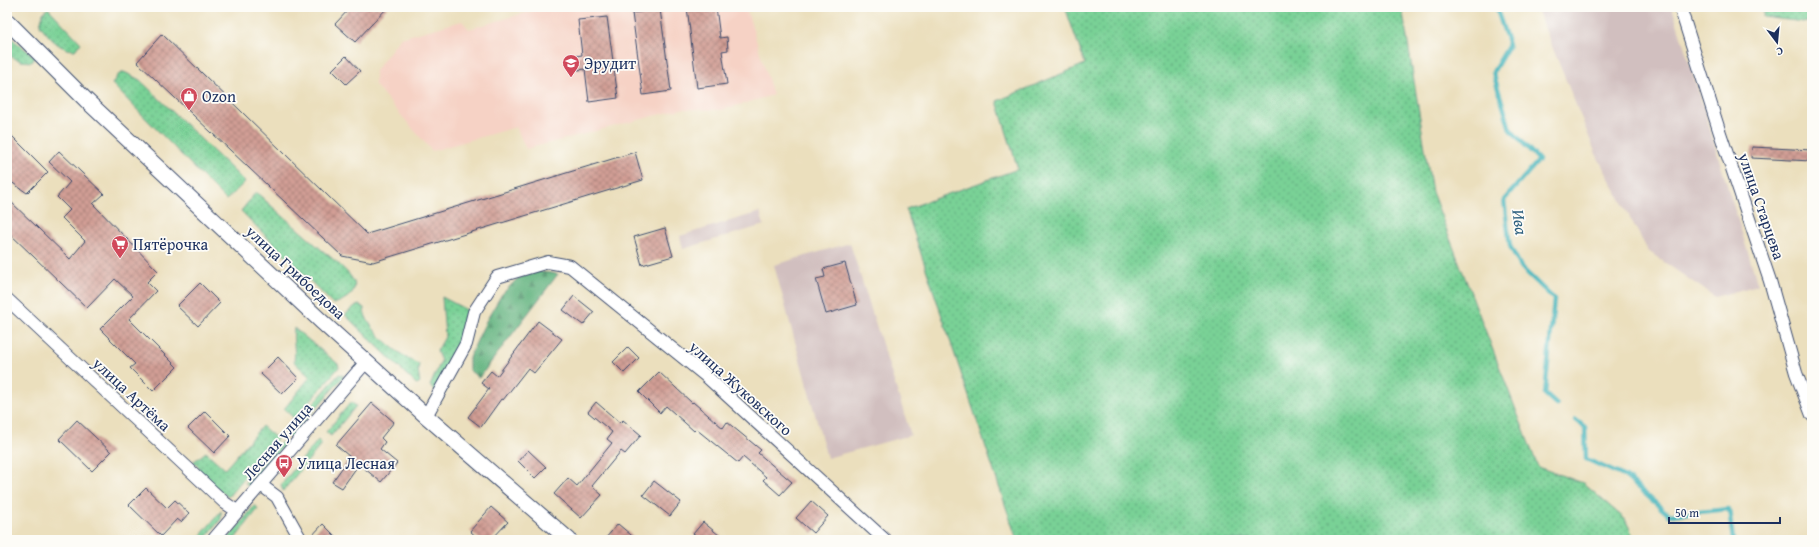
<svg xmlns="http://www.w3.org/2000/svg" width="1819" height="547" font-family="'Gentium Book Plus',serif">
<defs>
<pattern id="green-dots" width="8" height="8" patternUnits="userSpaceOnUse"><rect width="8" height="8" fill="#79d196"/><path d="M2 2h.1M6 6h.1" fill="none" stroke="#62aa7e" stroke-width="1.8" stroke-linecap="round"/></pattern>
<pattern id="forest-firs" width="22" height="20" patternUnits="userSpaceOnUse"><rect width="22" height="20" fill="#62b37f"/><path d="M5 1l3.5 6h-7zM16 11l3.5 6h-7z" fill="#50926b"/></pattern>
<pattern id="building-cross-hatch" width="8" height="8" patternUnits="userSpaceOnUse"><rect width="8" height="8" fill="#d19e94"/><path d="M0 0l8 8M0 8l8-8" fill="none" stroke="#a9817c"/></pattern>
</defs>
<rect width="100%" height="100%" fill="#fdfcf7"/>
<filter id="ink" filterUnits="userSpaceOnUse"><feTurbulence type="fractalNoise" baseFrequency=".025" numOctaves="2"/><feDisplacementMap in="SourceGraphic" scale="8" xChannelSelector="R" yChannelSelector="G"/><feConvolveMatrix kernelMatrix="1 2 1 2 8 2 1 2 1" color-interpolation-filters="sRGB"/></filter>
<filter id="wash" filterUnits="userSpaceOnUse"><feTurbulence type="fractalNoise" baseFrequency=".012" numOctaves="4" result="noise"/><feDisplacementMap in="SourceGraphic" scale="16" xChannelSelector="R" yChannelSelector="G"/><feGaussianBlur stdDeviation="0.9" result="paint"/><feColorMatrix in="noise" values="0 0 0 0 0 0 0 0 0 0 0 0 0 0 0 0 0 1.4 0 .05"/><feComposite in="paint" operator="in"/></filter>
<g filter="url(#wash)">
<rect width="100%" height="100%" fill="#ebdfbd"/>
<!-- built -->
<path fill="#f6d2c5" d="M546,7H746L773,95L722,110L681,109L526,149L516,127L432,151L375,85V71L400,38L462,21L469,29Z"/>
<!-- industrial -->
<path fill="#d1bfbf" d="M1536,7H1672L1758,285L1715,297L1648,251L1596,154Z
M760,212L764,225L683,249L680,236Z
M850,243L911,435L827,458L774,265Z"/>
<!-- green -->
<path fill="url(#green-dots)" stroke="#4a807a" d="M1065,7H1402L1432,192L1538,467L1583,483L1625,519L1635,540H1017L906,209L1018,169L997,101L1085,64Z
M1764,7H1812V23L1763,17Z
M48,8L81,43L75,50C59,50 49,37 40,25L43,13Z
M12,39L35,57L32,62L21,61L7,55V45Z
M124,72L140,80L245,182L226,200L112,84L118,75Z
M256,192C278,212 301,232 323,251C332,258 350,272 354,282C358,293 342,302 333,304L241,211Z
M442,297L469,311L468,327L436,391L430,386L441,361L437,351L445,337Z
M360,305L364,308C364,328 402,358 419,364L418,370L420,383L416,384L345,315L355,306Z
M294,328L338,364L339,367L295,419L284,409L310,377L294,362C296,348 292,340 294,328Z
M339,374L344,376L290,438L287,434Z
M351,402L356,406L331,436L326,432Z
M262,426L277,439L228,497L196,471L200,468L193,462L206,452L225,469Z
M318,440L322,444L283,491L281,485Z
M281,442L285,445L249,487L245,483Z
M255,505L258,509L234,540H227Z
M221,511V519L204,540H197Z"/>
<!-- forest -->
<path fill="url(#forest-firs)" stroke="#3e716e" d="M535,271L558,274L479,378L469,370V358L486,321L502,294L518,278Z"/>
<g fill="none" stroke-linecap="round" stroke-linejoin="round">
<!-- stream -->
<path stroke="#43b3ba" stroke-width="4.5" d="M1496,7L1509,45L1493,72L1510,129L1539,160L1504,200L1510,246L1521,267L1554,299L1545,394L1557,405
M1576,420L1585,427L1586,459L1626,477L1669,515L1729,509L1733,540"/>
</g>
<g id="blocks">
<!-- building -->
<path fill="url(#building-cross-hatch)" d="M351,7H388L355,42L335,24Z
M687,7H716L720,38L727,37L728,50L722,51L727,84L697,88Z
M660,9L671,91L643,95L632,13Z
M607,17L618,98L589,102L585,69L578,70L576,56L582,55L578,20Z
M162,34L367,234L635,152L643,180L373,262L342,256L137,62Z
M346,56L360,71L346,84L332,70Z
M7,131L48,172L27,193L7,179Z
M1752,147L1812,150V161L1751,158Z
M59,151L104,194L93,204L158,271L147,282L156,291L129,319L177,367L153,391L130,368L135,364L100,329L133,296L115,279L87,308L7,231V198L70,259L85,241L62,218L70,210L57,197L70,182L49,162Z
M665,228L673,256L642,265L634,237Z
M845,263L857,305L826,314L816,279L825,277L823,269Z
M200,283L220,303L198,326L177,306Z
M574,296L594,312L583,325L563,310Z
M538,321L562,339L534,373L528,368L503,400L501,399L481,427L468,417L489,389L481,383L491,371L497,376Z
M628,347L639,358L624,373L613,362Z
M278,357L298,378L282,394L261,374Z
M659,372L692,403L693,402L723,428L727,422L761,450L758,453L792,482L780,495L763,480L766,477L743,457L738,463L696,429L694,431L666,406L660,413L639,392Z
M596,402L620,423L623,420L641,435L625,454L621,451L592,486L602,495L581,518L554,494L568,478L577,486L612,443L607,439L612,432L588,412Z
M372,403L394,422L381,438L385,442L380,449L397,463L381,482L359,464L342,488L332,482L350,457L336,445Z
M205,411L230,436L214,453L188,428Z
M77,420L111,452L92,471L59,439Z
M528,450L546,467L535,478L518,461Z
M654,481L681,502L670,516L643,495Z
M146,488L167,508L175,500L189,513L181,522L177,519L161,536L129,505Z
M811,501L828,516L813,533L796,518Z
M491,507L508,522L491,540H480L470,531Z
M703,522L725,540H701L693,534Z
M323,524L339,540H308Z
M618,524L637,540H604Z"/>
</g>
</g>
<g filter="url(#ink)">
<use href="#blocks" fill-opacity="0" stroke="#3a496c" stroke-width="1"/>
<g fill="none" stroke-linecap="round" stroke-linejoin="round">
<defs>
<path id="minor" d="M1680,7L1719,130L1770,281L1796,373L1812,415
M7,299L225,503L237,511
M426,416L466,344L474,312L497,277L548,262L570,266L706,376L885,540
M261,485L277,497L301,540
M213,540L366,362"/>
<path id="tertiary" d="M7,21L86,100L322,322L426,416L569,540"/>
</defs>
<!-- minor casing -->
<use href="#minor" stroke="#3a496c" stroke-width="14"/>
<!-- tertiary casing -->
<use href="#tertiary" stroke="#3a496c" stroke-width="17"/>
<!-- minor -->
<use href="#minor" stroke="#fff" stroke-width="12"/>
<!-- tertiary -->
<use href="#tertiary" stroke="#fff" stroke-width="15"/>
</g>
</g>
<!-- icons -->
<defs>
<symbol id="school-pin" viewBox="-11 -11 22 30"><path d="M0 17L-7.5 6A9.5 9.5 0 1 1 7.5 6Z" fill="#d1495b" stroke="#fdfcf7"/><path d="M0-5L7-2L0 1L-7-2ZM-4 1L0 2.5L4 1V4Q0 6-4 4Z" fill="#fff"/></symbol>
<symbol id="shop-pin" viewBox="-11 -11 22 30"><path d="M0 17L-7.5 6A9.5 9.5 0 1 1 7.5 6Z" fill="#d1495b" stroke="#fdfcf7"/><path d="M-5-2.5h2.3a2.7 3.5 0 0 1 5.4 0H5L5.5 6h-11ZM-1.5-2.5h3a1.5 2.3 0 0 0-3 0Z" fill="#fff"/></symbol>
<symbol id="supermarket-pin" viewBox="-11 -11 22 30"><path d="M0 17L-7.5 6A9.5 9.5 0 1 1 7.5 6Z" fill="#d1495b" stroke="#fdfcf7"/><path d="M-6-5.5h2.5l.6 2H6L4.5 2H-2.5L-4.4-4H-6ZM-1.5 3.2a1.3 1.3 0 1 0 .1 0ZM3 3.2a1.3 1.3 0 1 0 .1 0Z" fill="#fff"/></symbol>
<symbol id="bus-pin" viewBox="-11 -11 22 30"><path d="M0 17L-7.5 6A9.5 9.5 0 1 1 7.5 6Z" fill="#d1495b" stroke="#fdfcf7"/><path d="M-5-6H5V4H4V6H2V4H-2V6H-4V4H-5ZM-3.5-4V0h7V-4ZM-3.5 1.2v1.5H-2V1.2ZM2 1.2v1.5H3.5V1.2Z" fill="#fff"/></symbol>
</defs>
<g fill-rule="evenodd">
<use href="#school-pin" x="561" y="53" width="20" height="27"/>
<use href="#shop-pin" x="179" y="86" width="20" height="27"/>
<use href="#supermarket-pin" x="110" y="234" width="20" height="27"/>
<use href="#bus-pin" x="274" y="453" width="20" height="27"/>
</g>
<g text-anchor="middle" stroke-width="3.5" stroke-linejoin="round" paint-order="stroke">
<!-- poi labels -->
<g font-size="16" fill="#1b2f5e" stroke="#fdfcf7" text-anchor="start">
<text x="584" y="69">Эрудит</text>
<text x="202" y="102">Ozon</text>
<text x="133" y="250">Пятёрочка</text>
<text x="297" y="469">Улица Лесная</text>
</g>
<!-- street labels -->
<g font-size="16" fill="#1b2f5e" stroke="#fdfcf7">
<text transform="translate(1762 206) rotate(71)" y="6">улица Старцева</text>
<text transform="translate(296 272) rotate(43)" y="6">улица Грибоедова</text>
<text transform="translate(741 388) rotate(42)" y="6">улица Жуковского</text>
<text transform="translate(132 394) rotate(43)" y="6">улица Артёма</text>
<text transform="translate(277 441) rotate(-49)" y="6">Лесная улица</text>
</g>
<!-- water labels -->
<g font-size="17" font-style="italic" fill="#295d7e" stroke="#fdfcf7">
<text transform="translate(1520 222) rotate(82)" y="6">Ива</text>
</g>
</g>
<!-- margin -->
<rect width="1819" height="547" fill="none" stroke="#fdfcf7" stroke-width="24"/>
<!-- north arrow -->
<g transform="translate(1777 42) rotate(164)" stroke="#fdfcf7" stroke-width="3" paint-order="stroke">
<path d="M0-3L7 15L0 10L-7 15Z" fill="#1b2f5e"/>
<text y="-6" font-size="11" font-weight="bold" text-anchor="middle" fill="#1b2f5e">С</text>
</g>
<!-- scale -->
<path d="M1669 517v6h111v-6" fill="none" stroke="#1b2f5e" stroke-width="2"/>
<text x="1675" y="517" font-size="12" fill="#1b2f5e" stroke="#fdfcf7" stroke-width="3" paint-order="stroke">50 m</text>
</svg>
